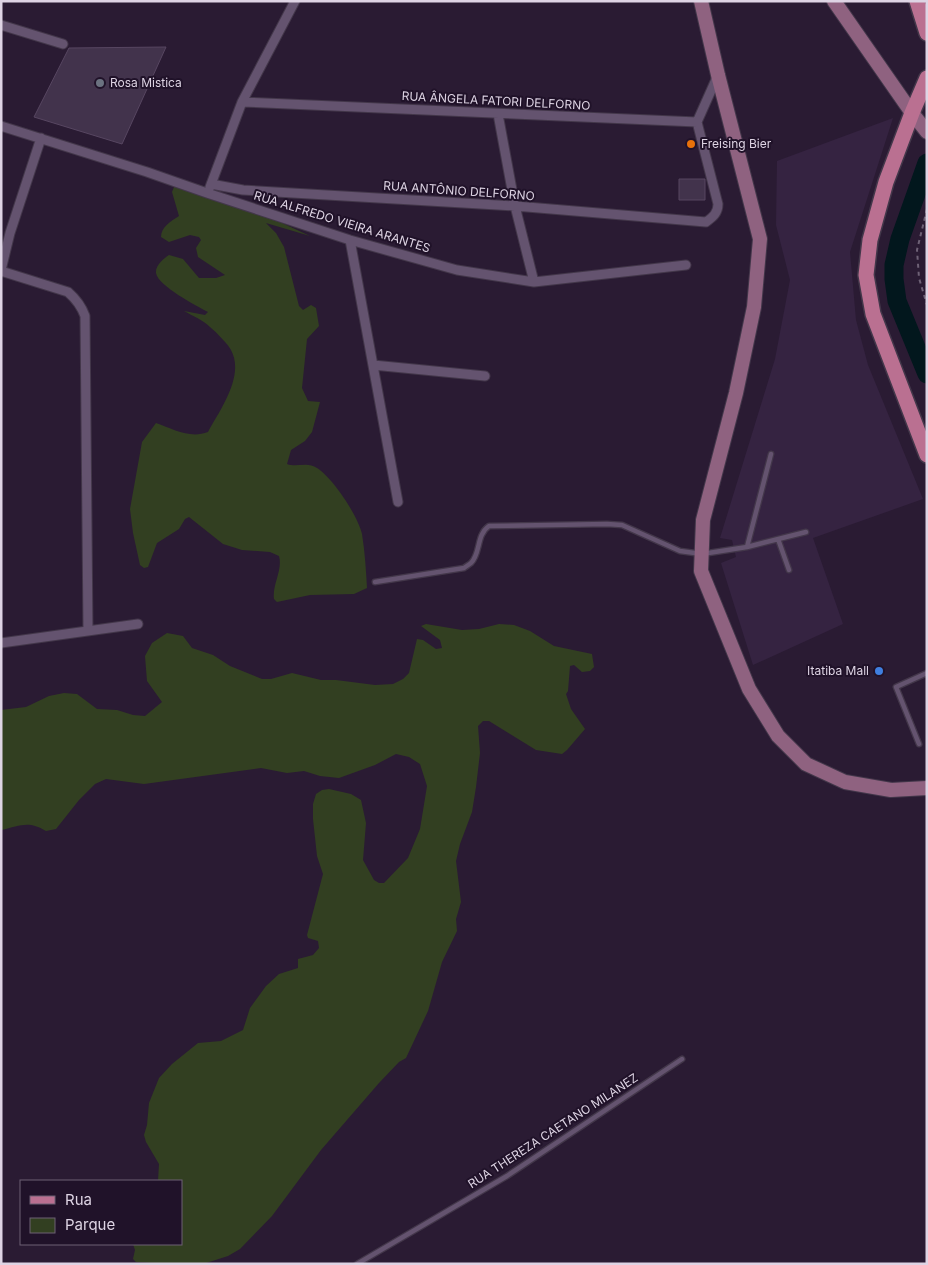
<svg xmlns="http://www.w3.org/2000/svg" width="928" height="1265" font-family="Inter,sans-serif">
<rect width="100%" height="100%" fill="#2a1b33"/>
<!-- built -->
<path fill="#352341" d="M893,118L850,252L856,320L868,365L923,499L813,538L843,624L753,665L721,563L736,557L732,540L720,538L775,359L790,280L776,225L777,161Z"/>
<!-- green -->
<path fill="#323f21" d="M191,183L200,185L310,236L266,223L276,233L284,247L299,306L303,310L311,305L316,308L319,326L307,339L302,388L308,401L320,402L312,432L305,441L291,450L287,464C297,468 307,461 317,468C333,478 358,516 362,534C365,552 366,571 367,588L354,594L310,595L277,602L274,599C272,585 283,570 279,556L270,552L242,550L223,544L189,517L185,519L179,529L157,543L148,567L144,568L140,565L133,533L130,509L142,442L156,423C173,429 190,439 208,432C220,410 245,376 231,350C228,344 216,332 210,327C203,320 193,316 184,311L205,315L208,312C197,306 158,286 156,273C155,266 164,258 169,255L183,259L199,278H216L225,275L198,257L196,248L201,240L199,237L190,235L169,242L161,237C161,227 171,221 179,216L172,192L174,187Z
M426,624L462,630L479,629L499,624L514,625L530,631L554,646L592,654L594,667L590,671L582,672L574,665L570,666L568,691L566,694L571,709L585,729L567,750L562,754L536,750L489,721H483L478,726L480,753L476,787L472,812L460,844L456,861L461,902L456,919L457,931L442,962L428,1011L406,1058L399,1062L379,1083L321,1150L272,1216L240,1249L228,1256L203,1264H172L136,1262L133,1259L135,1250L133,1244H181V1181H158L159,1164L146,1142L144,1135L147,1125L149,1103L159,1078L172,1064L198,1043L221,1041L243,1030L250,1008L266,986L279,974L298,968V959L313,955L319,948L318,941L308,938L307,935L323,874L317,856L313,819V804L316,794L322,790L329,789L351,794L361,800L366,823L363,860L374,880L379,883H384L408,858L420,829L427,786L420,764L409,757L396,754L375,765L339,778L320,776L304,771L287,773L261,768L144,784L106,779L95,784L79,800L56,829L46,831C28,820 20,826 1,830V710L26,707L49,696L64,693L77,694L97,709L117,710L133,715L145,716L162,702L147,681L145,656L152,643L167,633L183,636L192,648L213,655L230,666L262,679H271L292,673L321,680H336L375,685L393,684L403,679L409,673L417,639L423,640L436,649L442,648L440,640L421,626Z"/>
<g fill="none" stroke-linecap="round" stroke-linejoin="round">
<!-- river -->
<path stroke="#02171d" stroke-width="19" d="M927,163L900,239L894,265V279L897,301L927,374"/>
</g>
<!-- building -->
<path fill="#42334c" stroke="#574661" d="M166,47L122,144L34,117L69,48Z
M679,179H705V200H679Z"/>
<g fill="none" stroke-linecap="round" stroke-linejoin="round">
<defs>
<path id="lane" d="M778,539L789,570
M747,547L771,454
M375,582L464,568C465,567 470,564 471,563C481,553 476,535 489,526L607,524L622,525L680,551L702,554L747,547L806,532
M919,744L896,687L927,673
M357,1264L507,1176L682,1059"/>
<path id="street" d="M1,25L63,44
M242,102L697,122L718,75
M498,114L515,206L534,282
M1,126L147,172L207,193L350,240L457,270L534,282L686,265
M211,184L243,190L515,206L706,222C713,217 718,213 718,204L697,122
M210,187L242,102L295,1
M350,240L398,502
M1,270L10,233L41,138
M1,271L68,292C76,299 81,305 85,316L88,631
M373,365L485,376
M1,643L138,624"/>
<path id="secondary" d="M701,1L718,75L760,239L754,307L736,393L703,520L701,571L749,689L778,736L806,764L845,782L891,790L927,788
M834,1L912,113L927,132"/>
<path id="primary" d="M917,1L927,33
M927,78L912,113L886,182L870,240L866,275L873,314L927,455"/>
</defs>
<!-- lane casing -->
<use href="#lane" stroke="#43374a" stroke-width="7"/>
<!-- street casing -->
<use href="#street" stroke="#43374a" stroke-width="11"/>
<!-- secondary casing -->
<use href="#secondary" stroke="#43374a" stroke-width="16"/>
<!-- primary casing -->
<use href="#primary" stroke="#43374a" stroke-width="18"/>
<!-- path -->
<path stroke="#6e6176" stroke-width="2" stroke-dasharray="4 4" stroke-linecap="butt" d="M927,209L917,250L919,278L927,305"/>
<!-- lane -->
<use href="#lane" stroke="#64536f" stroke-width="4.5"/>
<!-- street -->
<use href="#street" stroke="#64536f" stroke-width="9"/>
<!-- secondary -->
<use href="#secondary" stroke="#8f6280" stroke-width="14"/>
<!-- primary -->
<use href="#primary" stroke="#ba7091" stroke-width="15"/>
</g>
<!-- markers -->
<circle fill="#6b7280" stroke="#201229" stroke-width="2" cx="100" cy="83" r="5"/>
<circle fill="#e8710a" stroke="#201229" stroke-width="2" cx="691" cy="144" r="5"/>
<circle fill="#3f7fe0" stroke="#201229" stroke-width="2" cx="879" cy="671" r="5"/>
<g text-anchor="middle" stroke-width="4" stroke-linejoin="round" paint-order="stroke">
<!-- poi labels -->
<g font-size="12" fill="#ded4e4" stroke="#201229" text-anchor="start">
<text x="110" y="87">Rosa Mistica</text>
<text x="701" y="148">Freising Bier</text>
<text x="869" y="675" text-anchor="end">Itatiba Mall</text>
</g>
<!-- street labels -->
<g font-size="12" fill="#ded4e4" stroke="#201229">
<text transform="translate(496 101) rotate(3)" y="4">RUA ÂNGELA FATORI DELFORNO</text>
<text transform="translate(459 191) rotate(4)" y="4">RUA ANTÔNIO DELFORNO</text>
<text transform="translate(342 222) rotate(17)" y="4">RUA ALFREDO VIEIRA ARANTES</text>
<text transform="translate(553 1131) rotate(-33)" y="4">RUA THEREZA CAETANO MILANEZ</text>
</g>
</g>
<!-- border -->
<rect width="928" height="1265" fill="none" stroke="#ded4e4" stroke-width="5"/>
<!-- legend -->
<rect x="20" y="1180" width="162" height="65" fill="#201229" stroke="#6c6074"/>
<rect x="30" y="1196" width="25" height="8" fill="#ba7091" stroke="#6c6074"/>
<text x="65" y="1205" font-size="15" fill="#ded4e4">Rua</text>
<rect x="30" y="1218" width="25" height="15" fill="#323f21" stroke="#6c6074"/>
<text x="65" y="1230" font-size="15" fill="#ded4e4">Parque</text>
</svg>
